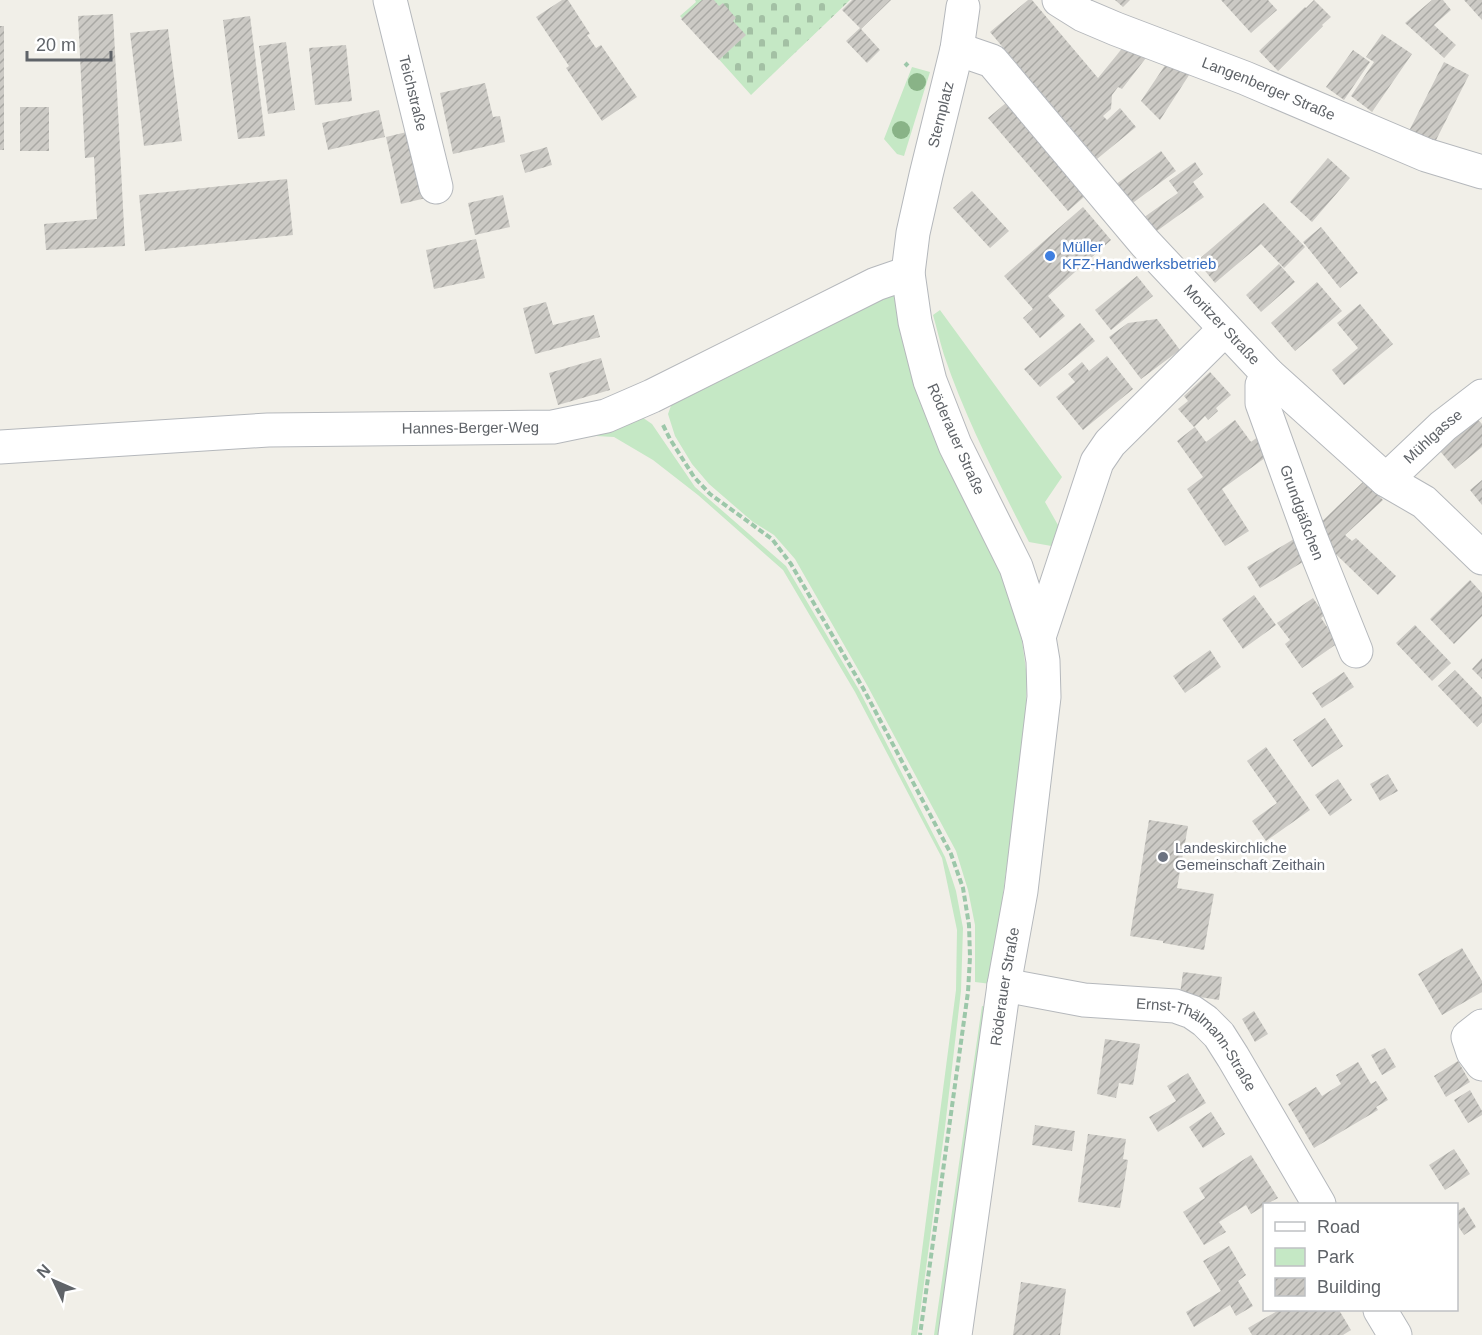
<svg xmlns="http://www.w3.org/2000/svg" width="1482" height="1335" font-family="Helvetica,sans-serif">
<defs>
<pattern id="cemetery-stones" width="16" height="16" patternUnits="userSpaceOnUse" patternTransform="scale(1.5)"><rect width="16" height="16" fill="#c5e8c5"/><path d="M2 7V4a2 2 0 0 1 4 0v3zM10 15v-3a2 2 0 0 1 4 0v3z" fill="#a3c0a4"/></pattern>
<pattern id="building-hatch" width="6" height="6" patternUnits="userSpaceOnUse" patternTransform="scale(1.5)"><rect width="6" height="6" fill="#cccac5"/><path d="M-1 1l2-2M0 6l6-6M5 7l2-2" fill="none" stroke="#a9a8a4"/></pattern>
</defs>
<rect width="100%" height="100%" fill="#f1efe8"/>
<!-- green -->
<path fill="#c5e8c5" d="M912,67L930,72L904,156L897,154L884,139Z
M895,290V296L910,362L1000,559L1020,626L1027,677L1025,729L991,984L975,982V925L968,890L956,851L867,685L795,559L774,535L753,522L709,484L692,464L675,436L668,414L676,392Z
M940,310L1062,477L1045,502L1063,534L1057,547L1029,542C998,481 966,420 944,355C940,342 937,329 933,315Z
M636,413L652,424L695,487L786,566L859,690L945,857L956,891L963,928L961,991L945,1127L917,1335H911L956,990L957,930L942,858L855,692L783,570L698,495L653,460L614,437L596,436L554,440Z
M982,1006L989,1007L942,1335H934Z"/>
<!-- cemetery -->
<path fill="url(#cemetery-stones)" d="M695,0H850L751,95L680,16L696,2Z"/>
<!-- building -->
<path fill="url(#building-hatch)" d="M562,0H568L590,34L587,35L596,48L601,45L637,97L602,121L566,68L569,66L536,17Z
M702,0H714L719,6L723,3L736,18L733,21L746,35L719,60L681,19Z
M852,0H891L861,29L880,50L867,63L846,41L860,28L842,10Z
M1028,0H1032L1098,78L1125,45L1149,54L1122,89L1118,87L1112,95L1111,109L1103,116L1107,120L1120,108L1136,127L1097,159L990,32Z
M1115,0H1130L1123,7Z
M1221,0H1268L1277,10L1251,33Z
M1314,0L1331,17L1322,25L1323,26L1278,71L1259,51L1305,7L1306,8Z
M1432,0H1443L1451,10L1434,25L1456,45L1444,58L1405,23Z
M1464,0H1482V20Z
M113,14L125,246L46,250L44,224L97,219L94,157L85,158L78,16Z
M250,16L265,136L238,139L223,20Z
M0,26H4V150H0Z
M168,29L182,141L144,146L130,33Z
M1382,34L1412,54L1372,112L1351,96L1374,62L1366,57Z
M286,42L295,110L268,114L259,46Z
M346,45L352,101L315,105L309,48Z
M1353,50L1370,62L1344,100L1326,87Z
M1168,61L1191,72L1160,120L1141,101Z
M1444,62L1469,75L1434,144L1409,131Z
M485,83L493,117L500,116L505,142L453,154L440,93Z
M1012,98L1092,190L1068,211L988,118Z
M20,107H49V151H20Z
M379,110L385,137L328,150L322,123Z
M411,131L426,198L401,204L386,137Z
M547,147L552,165L525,173L520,155Z
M1161,151L1176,171L1130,205L1115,185Z
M1328,158L1350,178L1312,222L1290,202Z
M1195,162L1203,174L1193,182L1204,197L1154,233L1143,218L1178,193L1169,181Z
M287,179L293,235L145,251L139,195Z
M972,191L1009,231L990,248L953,208Z
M503,195L510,227L475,235L468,203Z
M1264,203L1305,247L1284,268L1261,244L1215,283L1197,261Z
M1083,207L1111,240L1048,296L1065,316L1040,338L1023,318L1033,309L1004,276Z
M1321,227L1358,273L1340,288L1303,242Z
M476,239L485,278L434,289L426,250Z
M1279,264L1295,282L1261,312L1246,295Z
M1137,276L1153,296L1111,330L1095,310Z
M1317,282L1342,311L1295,351L1271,323Z
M546,302L553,325L594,315L600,337L535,354L523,308Z
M1360,304L1393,344L1344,385L1332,370L1358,348L1337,323Z
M1157,319L1180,350L1141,379L1109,337L1128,323Z
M1080,323L1095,341L1040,387L1024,369Z
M1107,356L1133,389L1083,430L1056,397L1075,382L1068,374L1082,362L1089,371Z
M601,358L610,390L558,405L549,373Z
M1210,372L1231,395L1216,408L1218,411L1208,420L1205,416L1194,427L1178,409L1188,401L1184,396Z
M1473,414L1482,424V447L1455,469L1435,445Z
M1235,420L1251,442L1259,436L1269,455L1222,489L1249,531L1225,546L1187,489L1203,477L1177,441L1195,427L1206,442Z
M1482,480V505L1470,490Z
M1364,481L1383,500L1345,535L1352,541L1356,538L1396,576L1378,595L1312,531Z
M1294,539L1306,560L1260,588L1247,567Z
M1470,580L1482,593V616L1454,644L1430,619Z
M1254,595L1276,625L1243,649L1222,619Z
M1313,598L1325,615L1321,618L1338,643L1302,668L1285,644L1290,640L1277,623Z
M1415,625L1451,663L1432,681L1396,643Z
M1210,650L1221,667L1185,693L1173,676Z
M1482,658V679L1472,669Z
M1455,670L1482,698V722L1477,727L1438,686Z
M1344,672L1354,687L1322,708L1312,693Z
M1325,718L1343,746L1312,767L1293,740Z
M1266,747L1310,810L1266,841L1252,821L1277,803L1247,761Z
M1388,774L1398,791L1380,801L1370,784Z
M1338,779L1352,800L1330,816L1315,795Z
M1149,820L1188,826L1177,888L1214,894L1204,950L1163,943V941L1130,936Z
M1462,948L1482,981V992L1442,1015L1418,974Z
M1183,972L1222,977L1219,1000L1180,994Z
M1254,1011L1268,1034L1255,1042L1242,1019Z
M1105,1039L1140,1044L1133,1085L1119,1083L1116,1098L1097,1094Z
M1385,1048L1396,1067L1382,1075L1371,1055Z
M1458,1061L1470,1082L1446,1097L1434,1076Z
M1358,1062L1371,1084L1376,1081L1388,1100L1376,1107L1378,1110L1314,1148L1288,1104L1316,1087L1322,1096L1341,1084L1336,1075Z
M1188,1073L1206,1103L1158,1132L1149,1117L1176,1101L1167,1086Z
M1470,1090L1482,1111V1115L1468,1123L1454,1100Z
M1211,1112L1225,1134L1203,1148L1189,1127Z
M1035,1125L1075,1131L1072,1151L1032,1145Z
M1088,1134L1126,1139L1123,1159L1128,1160L1120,1208L1078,1202Z
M1454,1149L1470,1174L1445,1190L1429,1165Z
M1251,1155L1278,1198L1267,1204H1264V1206L1251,1214L1246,1205L1219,1222L1226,1232L1204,1245L1183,1212L1205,1198L1199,1188Z
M1464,1207L1476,1227L1464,1235L1456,1223V1212Z
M1229,1246L1246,1275L1238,1281L1253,1306L1236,1316L1230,1305L1194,1327L1186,1312L1221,1291L1203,1261Z
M1021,1282L1066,1289L1060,1335H1013Z
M1279,1310L1280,1311L1282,1310H1339L1351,1330L1343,1335H1252L1248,1328Z"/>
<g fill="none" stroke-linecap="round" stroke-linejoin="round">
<defs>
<g id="minor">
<path id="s1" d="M390,0L436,187"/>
<path id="s2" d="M1059,0L1083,15L1116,29L1245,78L1426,155L1482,172"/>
<path id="s3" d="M957,49L992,61L1145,243L1268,374L1386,480L1424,502L1482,558"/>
<path id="s4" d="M1268,374L1262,385V403L1310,536L1356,651"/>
<path id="s5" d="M0,447L268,430L553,427L606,416L652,396L876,284L908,273"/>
<path id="s6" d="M1386,480L1443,426L1482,396"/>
<path d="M1039,637L1097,462L1110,443L1225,329"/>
<path id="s7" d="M1004,985L1084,1000L1175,1006L1192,1012L1205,1021L1219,1035L1233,1057L1319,1204"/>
<path d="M1482,1026L1468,1037L1473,1052L1482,1064"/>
<path d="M1380,1310L1395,1335"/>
<path id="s8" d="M955,1335L1004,985L1021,891L1044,697L1043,661L1039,637L1016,567L955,445L930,381L915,322L908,273L913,233L926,175L957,49L963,7"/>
</g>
</defs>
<!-- minor casing -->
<use href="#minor" stroke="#b5b8bc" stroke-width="35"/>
<!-- path -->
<path stroke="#9cc7a9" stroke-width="4" stroke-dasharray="6 3" stroke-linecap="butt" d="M905,66L908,63
M663,425L670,439L694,477L710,494L772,539L791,564L863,688L951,854L963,888L969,925L970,957L968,992L920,1335"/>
<!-- minor -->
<use href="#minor" stroke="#fff" stroke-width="33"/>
</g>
<!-- trees -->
<g fill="#89b387">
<circle cx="917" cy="82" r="9"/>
<circle cx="901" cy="130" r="9"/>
</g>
<!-- markers -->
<circle fill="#3f7fe0" stroke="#fff" stroke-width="2" cx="1050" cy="256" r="6"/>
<circle fill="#6b7280" stroke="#fff" stroke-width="2" cx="1163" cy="857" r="6"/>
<g text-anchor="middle" stroke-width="5" stroke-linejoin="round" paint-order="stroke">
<!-- street labels -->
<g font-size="15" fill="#5f6368" stroke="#fff">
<text dy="5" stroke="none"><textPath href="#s2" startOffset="228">Langenberger Straße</textPath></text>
<text dy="5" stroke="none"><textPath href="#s1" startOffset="96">Teichstraße</textPath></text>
<text dy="5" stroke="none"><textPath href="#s8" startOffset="1256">Sternplatz</textPath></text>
<text dy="5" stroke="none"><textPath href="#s3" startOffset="387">Moritzer Straße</textPath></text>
<text dy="5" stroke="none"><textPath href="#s5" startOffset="471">Hannes-Berger-Weg</textPath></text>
<text dy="5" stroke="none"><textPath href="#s6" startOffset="64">Mühlgasse</textPath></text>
<text transform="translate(956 439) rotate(66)" y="5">Röderauer Straße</text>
<text dy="5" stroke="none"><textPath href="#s4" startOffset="147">Grundgäßchen</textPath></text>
<text dy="5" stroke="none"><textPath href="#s8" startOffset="352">Röderauer Straße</textPath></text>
<text dy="5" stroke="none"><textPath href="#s7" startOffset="212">Ernst-Thälmann-Straße</textPath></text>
</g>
<!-- shop labels -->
<g font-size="15" fill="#366cbe" stroke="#fff" text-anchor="start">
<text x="1062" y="252">Müller<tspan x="1062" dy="17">KFZ-Handwerksbetrieb</tspan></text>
</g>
<!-- worship labels -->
<g font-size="15" fill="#5b616d" stroke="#fff" text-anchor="start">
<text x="1175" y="853">Landeskirchliche<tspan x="1175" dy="17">Gemeinschaft Zeithain</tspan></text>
</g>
</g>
<!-- legend -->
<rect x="1263" y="1203" width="195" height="108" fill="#ffffff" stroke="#bfc1c3" stroke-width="1.5"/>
<rect x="1275" y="1222" width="30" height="9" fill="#ffffff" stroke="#bfc1c3" stroke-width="1.5"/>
<text x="1317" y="1233" font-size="18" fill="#5f6368">Road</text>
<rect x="1275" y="1248" width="30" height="18" fill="#c5e8c5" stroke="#bfc1c3" stroke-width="1.5"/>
<text x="1317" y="1263" font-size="18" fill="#5f6368">Park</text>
<rect x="1275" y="1278" width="30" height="18" fill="url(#building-hatch)" stroke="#bfc1c3" stroke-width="1.5"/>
<text x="1317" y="1293" font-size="18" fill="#5f6368">Building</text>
<!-- north arrow -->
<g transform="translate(54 1281) rotate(314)" stroke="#ffffff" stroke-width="4.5" paint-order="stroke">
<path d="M0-4.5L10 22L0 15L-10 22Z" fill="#5f6368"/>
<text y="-9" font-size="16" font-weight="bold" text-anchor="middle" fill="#5f6368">N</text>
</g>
<!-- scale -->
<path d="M27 51v9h84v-9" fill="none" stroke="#5f6368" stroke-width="3"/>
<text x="36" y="51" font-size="18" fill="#5f6368" stroke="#ffffff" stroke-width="4.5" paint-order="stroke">20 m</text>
</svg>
